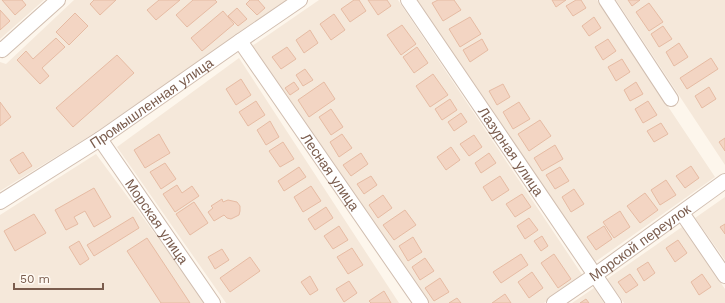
<svg xmlns="http://www.w3.org/2000/svg" width="725" height="303" font-family="'Work Sans',sans-serif">
<rect width="100%" height="100%" fill="#fdf6ec"/>
<!-- residential -->
<path fill="#f5e8da" d="M0,0H44L0,39Z
M74,0H289L93,134L0,191V62L6,64Z
M319,0H398L583,276L544,303H427L252,46Z
M416,0H597L715,177L595,262Z
M616,0H725V165Z
M239,58L399,303H226L117,147Z
M96,154L206,303H0V215Z
M725,197V260L695,218Z
M682,227L725,289V303H624L607,279Z
M594,288L604,303H572Z"/>
<!-- building -->
<path fill="#f3d5c3" stroke="#e6bba3" d="M2,0H22L26,5L15,15Z
M94,0H116L100,15L90,4Z
M159,0H180L156,20L147,10Z
M193,0H215L217,2L187,27L176,15Z
M250,0H258L265,8L257,15L246,4Z
M354,0H359L366,11L350,22L341,9Z
M368,0H387L391,6L378,15Z
M438,0H454L461,10L443,21L432,3Z
M552,0H566L556,7Z
M576,0H581L586,8L573,16L566,6Z
M628,0H640L632,6Z
M649,3L663,22L649,31L636,12Z
M237,8L247,19L238,26L228,16Z
M0,10L10,21L0,30Z
M223,11L234,24L202,51L191,38Z
M75,13L88,26L69,45L56,32Z
M334,14L345,30L331,40L320,24Z
M470,17L481,34L460,47L449,29Z
M594,17L601,28L589,36L582,26Z
M402,25L416,44L401,55L387,35Z
M663,26L672,39L659,47L651,34Z
M310,30L318,43L304,53L296,40Z
M56,38L65,47L42,68L49,76L40,84L17,60L26,51L33,59Z
M482,39L488,50L470,62L463,50Z
M608,39L616,51L603,60L595,47Z
M679,43L688,57L674,66L666,52Z
M287,47L296,59L281,69L272,57Z
M417,47L428,63L414,73L403,57Z
M117,55L134,73L73,127L56,108Z
M711,58L718,69L687,89L680,78Z
M622,59L630,72L616,81L608,67Z
M305,69L313,80L303,86L296,75Z
M433,74L448,95L430,107L416,86Z
M241,79L251,95L236,105L226,89Z
M294,82L299,89L290,95L285,88Z
M324,82L335,99L309,117L298,100Z
M636,82L643,94L630,101L624,90Z
M503,84L510,97L497,105L489,91Z
M709,87L716,99L702,108L695,96Z
M450,99L457,110L442,120L435,109Z
M256,101L265,115L248,126L239,112Z
M648,101L657,115L643,123L635,109Z
M0,102L11,117L0,126Z
M519,102L530,119L513,129L503,112Z
M331,109L343,127L331,135L319,117Z
M461,113L467,122L454,131L448,122Z
M540,120L551,136L529,151L518,134Z
M270,121L279,137L266,145L257,130Z
M661,123L668,134L654,142L647,131Z
M159,134L170,153L145,168L134,150Z
M342,134L352,148L339,157L330,142Z
M474,135L482,147L469,156L460,144Z
M725,138V151L719,142Z
M283,142L294,159L280,167L269,151Z
M555,145L563,159L542,171L534,158Z
M451,147L460,160L446,170L437,157Z
M23,152L32,166L19,174L10,160Z
M361,153L368,164L351,176L343,165Z
M489,153L496,163L481,173L475,163Z
M165,163L176,179L161,189L150,172Z
M691,166L699,178L685,188L676,176Z
M299,167L306,177L284,191L278,181Z
M560,167L569,181L555,189L546,175Z
M371,176L377,185L364,194L357,184Z
M500,176L509,190L492,201L483,187Z
M666,180L676,195L660,205L651,190Z
M177,185L182,193L192,186L199,196L175,212L163,194Z
M311,186L321,201L303,212L294,197Z
M94,188L111,217L94,227L85,211L74,217L78,224L66,230L55,210Z
M574,189L584,204L571,212L562,197Z
M645,193L658,210L640,223L627,206Z
M522,194L531,207L515,217L506,204Z
M383,195L392,208L378,218L369,205Z
M222,199L223,202L228,200L237,202L240,206V211L239,215L231,219L227,218L224,215L214,221L208,212L213,208L211,206Z
M194,202L208,223L190,235L176,214Z
M326,207L333,218L315,230L308,219Z
M405,210L416,225L394,240L383,225Z
M620,211L630,227L614,238L603,222Z
M34,214L46,233L15,251L4,231Z
M133,217L139,228L94,256L87,245Z
M529,218L538,230L525,239L517,226Z
M725,224V234L720,227Z
M339,226L348,240L333,249L324,236Z
M604,226L612,239L596,250L587,237Z
M542,236L548,246L541,251L534,241Z
M413,237L422,252L408,261L399,246Z
M147,238L190,303H161L127,251Z
M678,240L687,253L675,262L666,248Z
M79,241L89,259L80,265L69,247Z
M352,248L363,265L348,274L337,257Z
M222,249L229,260L215,269L208,257Z
M521,254L528,265L501,283L493,272Z
M554,254L571,279L558,288L541,263Z
M250,257L260,271L230,292L220,278Z
M425,258L434,271L420,280L412,267Z
M648,262L655,273L644,281L637,269Z
M532,272L543,288L529,298L518,282Z
M630,274L638,285L626,293L618,282Z
M702,274L711,287L699,295L691,282Z
M310,276L318,290L310,295L301,282Z
M440,278L449,292L434,301L425,288Z
M349,281L357,293L344,302L336,289Z
M384,291L391,303H371L369,301Z
M505,294L511,303H492Z
M457,298L461,303H449Z
M586,299L589,303H580Z"/>
<g fill="none" stroke-linecap="round" stroke-linejoin="round">
<defs>
<g id="minor">
<path id="s1" d="M408,0L614,303"/>
<path d="M606,0L671,99"/>
<path id="s2" d="M240,41L421,303"/>
<path d="M0,49L2,50L58,0"/>
<path id="s3" d="M100,139L213,303"/>
<path id="s4" d="M0,202L100,139L240,41L300,0"/>
<path d="M682,213L725,276"/>
<path id="s5" d="M554,303L595,275L725,181"/>
</g>
</defs>
<!-- minor casing -->
<use href="#minor" stroke="#d1beb0" stroke-width="16"/>
<!-- minor -->
<use href="#minor" stroke="#fff" stroke-width="14"/>
</g>
<g text-anchor="middle" stroke-width="4" stroke-linejoin="round" paint-order="stroke">
<!-- street labels -->
<g font-size="14" fill="#7a5c4d" stroke="#fffaf3">
<text dy="5" stroke="none"><textPath href="#s4" startOffset="181">Промышленная улица</textPath></text>
<text dy="5" stroke="none"><textPath href="#s1" startOffset="183">Лазурная улица</textPath></text>
<text dy="5" stroke="none"><textPath href="#s2" startOffset="159">Лесная улица</textPath></text>
<text dy="5" stroke="none"><textPath href="#s3" startOffset="100">Морская улица</textPath></text>
<text dy="5" stroke="none"><textPath href="#s5" startOffset="105">Морской переулок</textPath></text>
</g>
</g>
<!-- scale -->
<path d="M14 283v6h89v-6" fill="none" stroke="#7a5c4d" stroke-width="2"/>
<text x="20" y="283" font-size="12" fill="#7a5c4d" stroke="#fffaf3" stroke-width="3" paint-order="stroke">50 m</text>
</svg>
